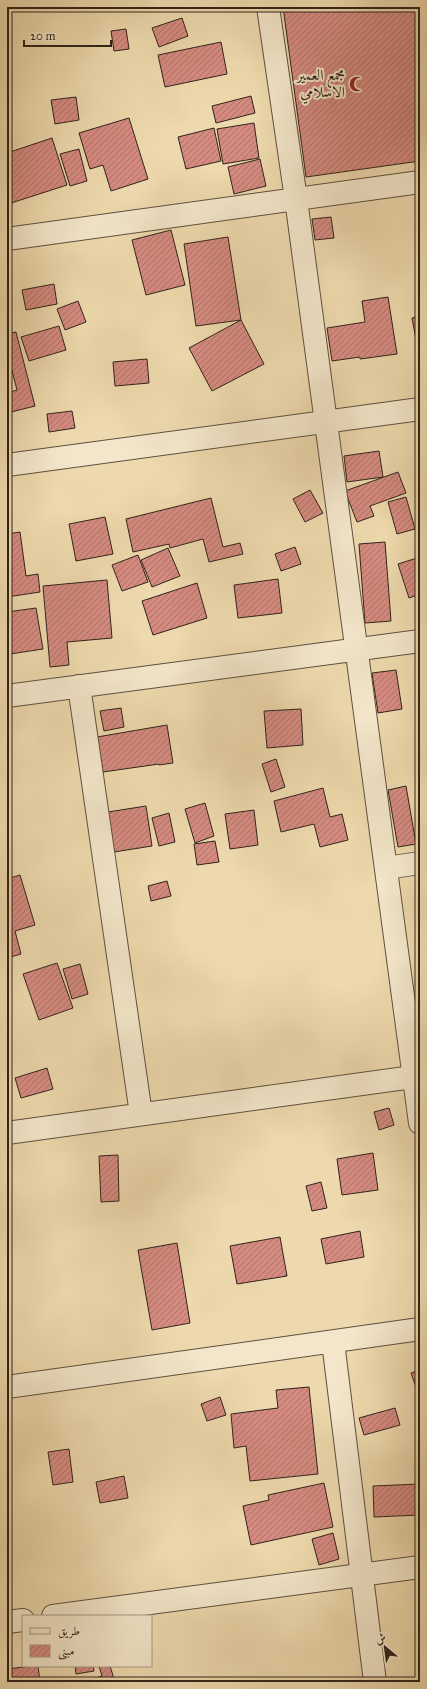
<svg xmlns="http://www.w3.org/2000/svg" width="427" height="1689" font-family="'IM FELL Great Primer',Amiri,serif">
<defs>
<pattern id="building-hatch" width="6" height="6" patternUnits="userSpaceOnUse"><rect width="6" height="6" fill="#d68b81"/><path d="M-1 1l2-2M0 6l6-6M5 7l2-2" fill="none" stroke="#ae7169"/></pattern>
</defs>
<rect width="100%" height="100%" fill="#edd9ad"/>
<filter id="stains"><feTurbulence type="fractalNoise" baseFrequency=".005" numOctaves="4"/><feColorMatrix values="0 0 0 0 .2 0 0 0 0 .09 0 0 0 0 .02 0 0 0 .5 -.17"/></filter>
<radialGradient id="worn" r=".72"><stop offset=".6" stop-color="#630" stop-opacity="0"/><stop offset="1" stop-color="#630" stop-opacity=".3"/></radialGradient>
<!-- building -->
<path fill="url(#building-hatch)" stroke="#30231a" d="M283,7H420V161L306,177Z
M182,18L188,36L159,47L152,28Z
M126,29L129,49L114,51L111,31Z
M221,42L227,74L165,87L158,55Z
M251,96L255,113L216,123L212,106Z
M76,97L79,120L55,124L51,100Z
M129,118L148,179L111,191L103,165L90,169L79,133Z
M254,123L259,158L223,164L217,129Z
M214,128L221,161L186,169L178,137Z
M52,138L67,185L8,204L7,200V153Z
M79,149L87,181L70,186L60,154Z
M260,159L266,186L234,194L228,167Z
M331,217L334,238L315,240L312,219Z
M171,230L185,285L146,295L132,240Z
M228,237L241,320L196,326L184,244Z
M54,284L57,304L26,310L22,290Z
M388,297L397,354L360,359V357L332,361L327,328L365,322L362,301Z
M78,301L86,322L65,330L57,309Z
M420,316V356H419L412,318Z
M241,320L264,364L212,391L189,348Z
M59,326L66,350L29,361L21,337Z
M16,332L35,406L7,413V393L17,390L7,351V334Z
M147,359L149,383L115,386L113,362Z
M72,411L75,428L49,432L47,414Z
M379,451L383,477L347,482L344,456Z
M398,472L406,493L370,506L374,516L357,522L345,491Z
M310,490L323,513L305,522L293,499Z
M406,497L415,529L397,534L388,502Z
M211,498L223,547L240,543L243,554L209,562L203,539L170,548L169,544L133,552L126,519Z
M105,517L113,554L76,561L69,524Z
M20,532L26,576L38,574L40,592L7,597V534Z
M385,542L391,621L365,623L359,544Z
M295,547L301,564L281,571L275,554Z
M168,548L180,576L152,587L141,560Z
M138,555L148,582L122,591L112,565Z
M420,557V594L409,598L398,564Z
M278,579L282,613L238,618L234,585Z
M107,580L112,638L67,642L69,665L50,667L43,586Z
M197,583L207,618L153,635L142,601Z
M36,608L43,649L10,654L7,635V612Z
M396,670L402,709L378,713L372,673Z
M121,708L124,727L104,731L100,711Z
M301,709L303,745L267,748L264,711Z
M167,725L173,763L159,765V764L103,772L97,737Z
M276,759L285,787L271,792L262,764Z
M406,786L416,844L398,847L388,790Z
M323,788L330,817L342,814L348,840L320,847L314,824L281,832L274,801Z
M205,803L214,836L195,843L185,809Z
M146,806L152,846L114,852L108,812Z
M254,810L258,845L230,849L225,814Z
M169,813L175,842L159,846L152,818Z
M215,841L219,862L197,865L194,844Z
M20,875L35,925L15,931L21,954L7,958V879Z
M167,881L171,896L151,901L148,886Z
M57,963L73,1008L39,1020L23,974Z
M80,964L88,994L72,999L63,969Z
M47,1068L53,1089L21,1098L15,1078Z
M389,1108L394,1125L379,1130L374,1112Z
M373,1153L378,1190L342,1195L337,1159Z
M118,1155L119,1201L101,1202L99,1156Z
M321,1182L327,1208L312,1211L306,1186Z
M360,1231L364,1257L326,1264L321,1239Z
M280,1237L287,1276L237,1284L230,1246Z
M177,1243L190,1323L152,1330L138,1250Z
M420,1370V1389L417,1390L411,1373Z
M309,1387L318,1474L250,1481L246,1446L234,1448L231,1414L278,1408L276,1390Z
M220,1397L226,1415L207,1421L201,1404Z
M395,1408L400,1425L364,1435L359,1418Z
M69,1449L73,1482L53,1485L48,1452Z
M124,1476L128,1498L100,1503L96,1482Z
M324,1483L333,1527L251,1545L243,1506L269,1500L268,1495Z
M420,1484V1515L374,1517L373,1486Z
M333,1533L339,1559L319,1565L312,1539Z
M32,1666H38L40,1682H7V1669Z
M75,1666H93L94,1671L76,1674Z
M99,1666H110L115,1682H84L102,1676Z"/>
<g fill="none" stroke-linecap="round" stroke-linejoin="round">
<defs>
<path id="street" d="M268,7L296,199L420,1123
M7,239L420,182
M7,465L420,409
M79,686L141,1114
M7,696L420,641
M386,868L420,863
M7,1133L420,1076
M333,1342L375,1682
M7,1387L420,1329
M53,1616L420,1567
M7,1622L23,1620"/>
</defs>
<!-- street casing -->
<use href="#street" stroke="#5f503f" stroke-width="24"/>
<!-- street -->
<use href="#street" stroke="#f3e6ca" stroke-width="22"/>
</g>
<!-- icons -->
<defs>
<symbol id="mosque-bare" viewBox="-9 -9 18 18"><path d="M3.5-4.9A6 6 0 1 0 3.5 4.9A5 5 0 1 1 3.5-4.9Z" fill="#8f2418" stroke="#f3e6ca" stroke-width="2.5" paint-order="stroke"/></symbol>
</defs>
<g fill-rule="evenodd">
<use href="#mosque-bare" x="346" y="73" width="22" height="22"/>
</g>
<g text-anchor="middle" stroke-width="4" stroke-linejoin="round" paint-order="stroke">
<!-- poi labels -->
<g font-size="15" fill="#30231a" stroke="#f3e6ca" text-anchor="end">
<text x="345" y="80">مجمع العمير<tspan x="345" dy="17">الاسلامي</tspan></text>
</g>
</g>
<!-- margin -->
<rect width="427" height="1689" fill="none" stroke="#edd9ad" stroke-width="24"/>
<rect x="8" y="8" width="411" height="1673" fill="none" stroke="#30231a" stroke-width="2"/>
<rect x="12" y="12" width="403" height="1665" fill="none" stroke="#30231a"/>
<!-- legend -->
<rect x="22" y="1615" width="130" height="52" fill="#f3e6ca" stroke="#a59884"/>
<rect x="30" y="1628" width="20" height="6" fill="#f3e6ca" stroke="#a59884"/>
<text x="58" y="1635" font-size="12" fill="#30231a">طريق</text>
<rect x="30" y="1645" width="20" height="12" fill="url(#building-hatch)" stroke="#a59884"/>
<text x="58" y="1655" font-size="12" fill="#30231a">مبنى</text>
<!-- north arrow -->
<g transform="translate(385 1647) rotate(331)" stroke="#f3e6ca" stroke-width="3" paint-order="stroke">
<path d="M0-3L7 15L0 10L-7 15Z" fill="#30231a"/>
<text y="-6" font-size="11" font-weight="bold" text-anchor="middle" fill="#30231a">ش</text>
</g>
<!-- scale -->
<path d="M24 40v6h87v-6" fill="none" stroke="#30231a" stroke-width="2"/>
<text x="30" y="40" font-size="12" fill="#30231a" stroke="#f3e6ca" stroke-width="3" paint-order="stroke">20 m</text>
<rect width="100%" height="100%" filter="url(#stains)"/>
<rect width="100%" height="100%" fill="url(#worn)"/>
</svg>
